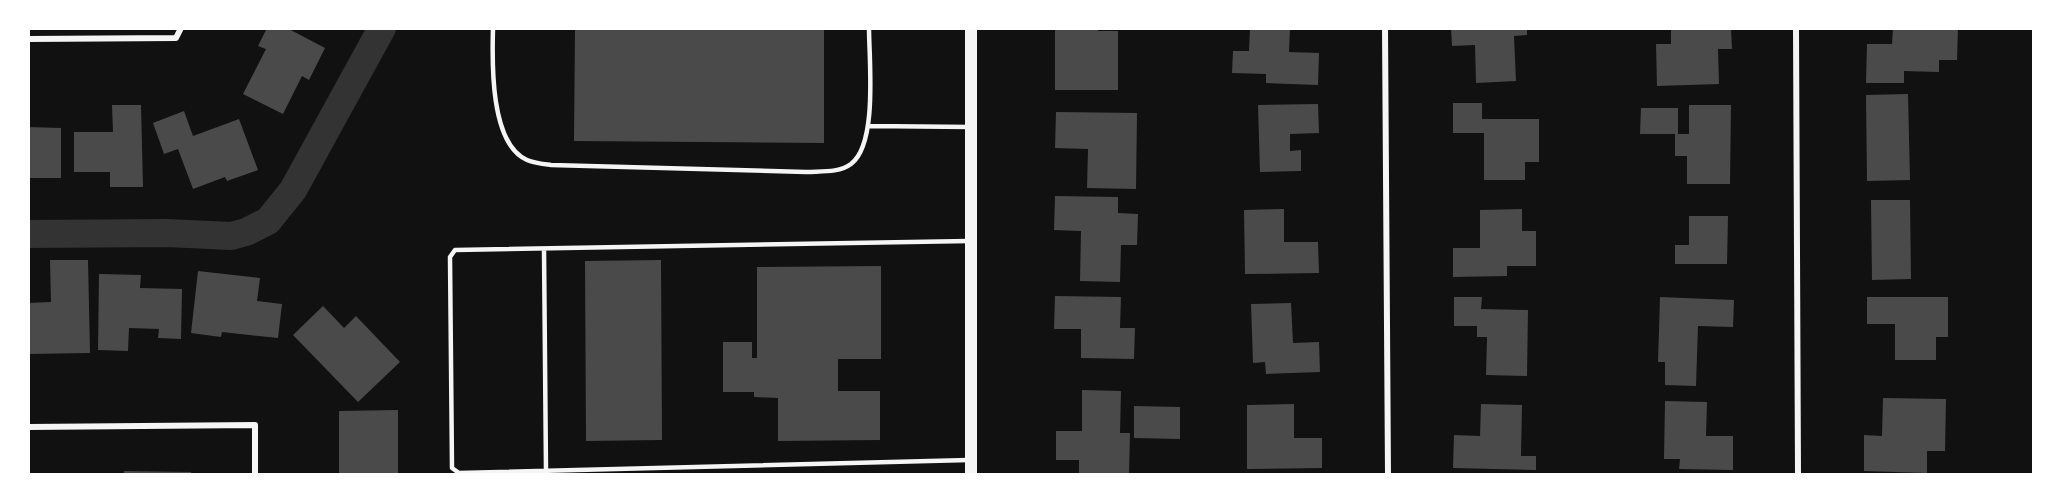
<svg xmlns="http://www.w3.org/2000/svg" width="2062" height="503" font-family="'Work Sans',sans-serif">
<rect width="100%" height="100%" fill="#111"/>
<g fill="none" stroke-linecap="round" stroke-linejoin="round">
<!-- canal -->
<path stroke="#333" stroke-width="28" d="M28,234L167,233L231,236L246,232L268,221L293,190L382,28"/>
</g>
<!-- building -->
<path fill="#4a4a4a" d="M267,28H287L325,48L309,80L302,76L283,114L243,94L266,49L258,46Z
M575,28H824V143L574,141Z
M1055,28H1098V31H1118V90H1055Z
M1250,28H1290L1289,52L1319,53L1318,85L1266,83V74L1232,73L1233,51H1249Z
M1451,28H1527V35L1514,36L1516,81L1476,83L1475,45L1452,46Z
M1671,28H1731L1732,49H1718L1719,84L1657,86L1656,44H1671Z
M1893,28H1958L1957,60H1939V72L1904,71V83H1866L1867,44H1892Z
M1908,94L1910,180L1867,181L1866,95Z
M1453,103H1482V119H1539V162H1525V180H1484V133H1453Z
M1318,104L1319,133L1290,134V151L1301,150V171L1260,172L1258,105Z
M112,105H141L143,187H110V172H74V132H113Z
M1689,105H1731L1730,184H1687V156H1675V134H1640L1641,108H1678V134H1689Z
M184,111L193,136L239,119L258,170L227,181L225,177L193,189L178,149L164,154L153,123Z
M1056,112L1137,113L1136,189L1087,188L1088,149L1055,148Z
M28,127L61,128V178H28Z
M1055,196L1118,197V213L1138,214L1137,245H1121L1120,282L1080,281L1081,231L1054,230Z
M1871,200H1910L1911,279L1872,280Z
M1284,209V242H1318L1319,273L1245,274L1244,210Z
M1522,209V231H1536V266H1507V276L1453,277V248H1480V210Z
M1689,216H1728L1727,264H1675V245H1689Z
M50,260H88L90,353L28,354V303L51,302Z
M661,260L662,440L586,441L585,261Z
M881,266V359H838V391H880V440L778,441V398L754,397V392H723V342H752V358H757V267Z
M198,271L260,278L257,301L282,304L278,338L222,332L221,337L191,333Z
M99,274L141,275L140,288L182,289L181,339L158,338L159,329L129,328L128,351L98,350Z
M1055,296L1121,297L1120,328H1135L1134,359L1081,358V329H1054Z
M1454,297H1482L1481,309L1528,310L1527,376L1486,375L1487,337H1477V326H1454Z
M1660,297L1734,300L1733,327L1698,326L1696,386L1665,385V362H1658Z
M1867,297H1948V337H1936V360H1895V324H1867Z
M1291,303L1293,343L1319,342L1320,372L1266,374L1265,362L1253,363L1251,304Z
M323,306L344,328L356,316L400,362L358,402L293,335Z
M1082,390L1121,391L1120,433H1130L1129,474H1079V460H1056V431H1082Z
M1883,398L1946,399L1945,451H1927V473L1864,471V435L1882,436Z
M1665,401L1707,402L1706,436H1733V470L1679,469L1680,459H1664Z
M1294,404V438H1322V468L1247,469V405Z
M1481,404L1522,405L1521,456H1536V470L1453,468L1454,435L1480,436Z
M1134,406L1180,407V439L1134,438Z
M398,410V474H339V411Z
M124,471L191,472V474H124Z"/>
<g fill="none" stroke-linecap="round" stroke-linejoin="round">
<!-- service -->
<path stroke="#f5f5f5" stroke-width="4.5" d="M493,28C492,62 490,144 527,160C534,163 543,164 551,165L806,172C821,171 839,173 851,164C878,144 869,60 869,28
M868,126L971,127
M969,241L455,250L450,257L452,468L459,473L969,460
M544,249L546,471"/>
<!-- minor -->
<path stroke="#f5f5f5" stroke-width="6" d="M1385,28L1388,474
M1796,28L1798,474
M28,39L176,38L181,28
M28,427L255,425V474"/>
<!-- secondary -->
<path stroke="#f5f5f5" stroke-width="12" d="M971,28V474"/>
</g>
<!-- border -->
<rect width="2062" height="503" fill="none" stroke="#ffffff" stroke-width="60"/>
</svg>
